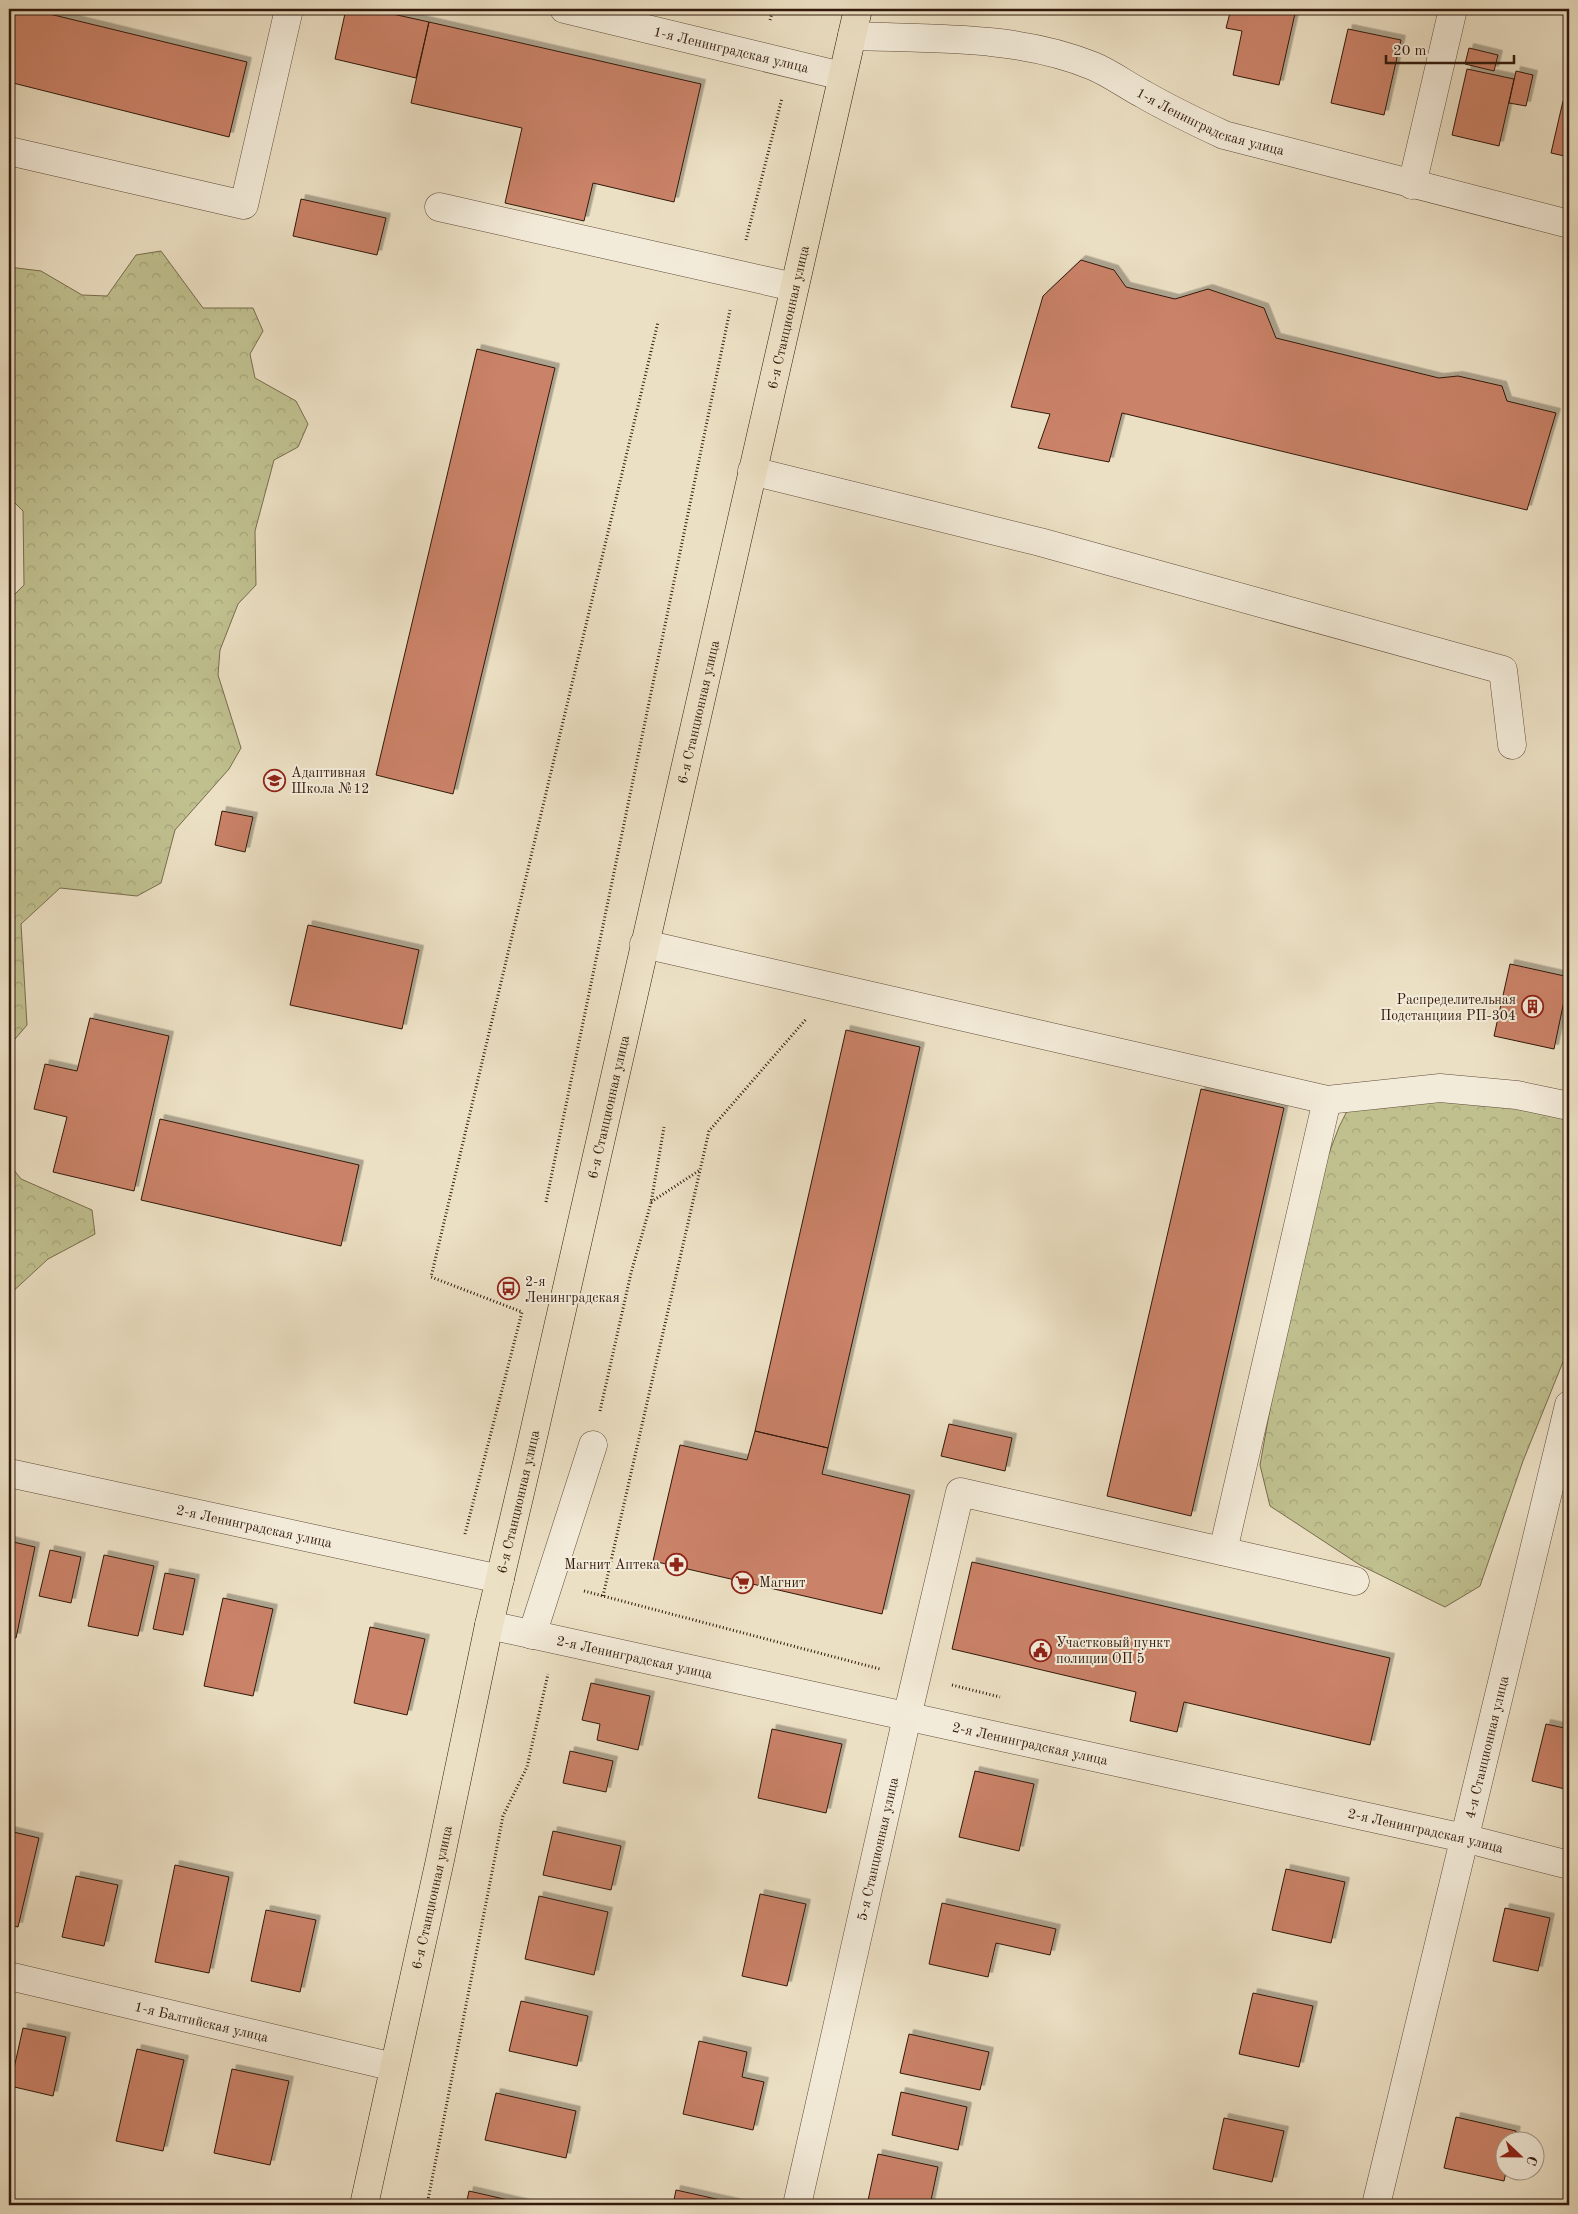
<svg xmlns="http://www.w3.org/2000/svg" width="1578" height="2214" font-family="'Old Standard TT',serif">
<defs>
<pattern id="forest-crowns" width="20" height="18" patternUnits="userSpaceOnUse" patternTransform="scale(1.25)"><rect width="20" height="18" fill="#c0c08f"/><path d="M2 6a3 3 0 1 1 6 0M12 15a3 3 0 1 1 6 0" fill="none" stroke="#a5a47a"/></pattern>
<filter id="shadow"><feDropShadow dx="4.5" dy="-4.5" stdDeviation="0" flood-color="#0004"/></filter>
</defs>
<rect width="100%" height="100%" fill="#ece0c4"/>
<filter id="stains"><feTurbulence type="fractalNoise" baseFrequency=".004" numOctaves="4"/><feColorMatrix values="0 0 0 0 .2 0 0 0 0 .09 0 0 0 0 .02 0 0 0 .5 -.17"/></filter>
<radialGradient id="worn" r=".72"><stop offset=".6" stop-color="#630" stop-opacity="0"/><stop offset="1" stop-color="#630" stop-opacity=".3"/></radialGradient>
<!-- forest -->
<path fill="url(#forest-crowns)" stroke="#786c4d" d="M161,251L203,308H253L263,331L250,354L255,378L296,401L308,424L298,447L274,460L255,531L256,585L238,604L220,650L218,675L241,748L229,769L175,830L161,883L137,896L60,888L21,924L27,1025L9,1046V600L24,585L23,511L9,497V267L41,271L82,295L107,296L136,255Z
M1378,1099L1500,1104L1569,1119V1347L1523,1461L1480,1586L1445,1607L1360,1565L1270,1506L1260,1465L1289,1302L1323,1169L1339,1127L1349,1107Z
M9,1164L21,1179L92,1210L95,1234L48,1259L9,1295Z"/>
<!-- building -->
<path fill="#ca8267" stroke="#31190b" filter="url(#shadow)" d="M9,9H29L247,62L229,137L9,82Z
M346,9H370L429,22L416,78L335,59Z
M1231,9H1296L1279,85L1233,75L1242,31L1226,28Z
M429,22L701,84L674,202L593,183L584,221L505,203L522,128L411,103Z
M1348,29L1401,40L1384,115L1331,103Z
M1469,48L1498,55L1494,71L1465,64Z
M1467,69L1514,79L1499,146L1452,135Z
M1516,71L1533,75L1526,106L1509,103Z
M1563,101L1569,103V157L1551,153Z
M301,199L386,218L377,255L293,236Z
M1081,260L1114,270L1126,287L1175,299L1208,289L1264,308L1276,338L1439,378L1458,376L1502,386L1507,401L1556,413L1527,510L1122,413L1109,462L1038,448L1050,414L1011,407L1043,296Z
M477,349L555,368L453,794L376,775Z
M222,811L253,817L245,852L215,845Z
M308,925L419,950L402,1029L290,1005Z
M1510,964L1569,977L1554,1049L1494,1036Z
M90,1018L169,1036L134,1191L53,1172L67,1117L34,1109L45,1064L77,1071Z
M846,1030L920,1047L828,1448L755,1431Z
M1201,1089L1284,1108L1191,1516L1107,1496Z
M160,1119L359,1165L341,1246L141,1200Z
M949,1424L1012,1438L1005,1471L941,1456Z
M755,1431L828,1448L822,1474L910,1495L882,1614L653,1561L680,1445L747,1460Z
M9,1541L35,1547L16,1638L9,1636Z
M50,1550L81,1557L71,1603L39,1596Z
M104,1555L154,1566L138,1636L88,1626Z
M972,1562L1390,1658L1370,1745L1184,1702L1177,1732L1130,1721L1136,1692L952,1649Z
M165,1573L195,1579L183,1635L153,1629Z
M223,1598L273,1609L253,1696L204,1686Z
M370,1627L425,1639L407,1715L354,1703Z
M1569,1642V1664L1564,1662Z
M591,1683L650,1696L638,1750L597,1740L600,1724L582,1720Z
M1546,1724L1569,1729V1790L1532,1781Z
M772,1729L842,1744L826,1813L758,1798Z
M570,1751L613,1761L606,1792L563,1783Z
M975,1771L1034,1784L1019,1851L959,1837Z
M9,1831L39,1838L18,1927L9,1925Z
M553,1831L621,1846L611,1890L543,1875Z
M175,1865L229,1877L209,1973L155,1962Z
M1286,1869L1345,1882L1331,1943L1272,1930Z
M76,1876L118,1885L104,1946L62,1937Z
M760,1894L806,1904L787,1986L742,1976Z
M539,1896L608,1912L594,1975L525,1959Z
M942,1903L1056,1929L1050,1955L996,1943L988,1977L929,1964Z
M1505,1908L1550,1918L1538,1971L1493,1961Z
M266,1910L316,1920L300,1992L251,1981Z
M1253,1993L1313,2006L1299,2067L1239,2054Z
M521,2001L588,2016L577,2066L509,2051Z
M23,2028L66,2037L53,2096L10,2086Z
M909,2034L989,2052L980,2090L900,2073Z
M699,2041L747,2052L742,2077L764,2082L753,2130L683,2114Z
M137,2049L184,2060L163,2151L116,2141Z
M232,2069L289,2081L270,2165L214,2153Z
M901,2092L967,2107L958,2150L892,2135Z
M496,2093L576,2111L566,2158L485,2140Z
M1456,2117L1516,2131L1513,2142H1506V2172L1504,2181L1444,2168Z
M1224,2118L1284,2131L1272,2182L1213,2169Z
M878,2154L938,2167L930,2205H867Z
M676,2190L743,2205H673Z
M469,2191L530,2205H466Z"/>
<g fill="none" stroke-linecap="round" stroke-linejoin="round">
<defs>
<g id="minor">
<path id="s1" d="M564,9L842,76"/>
<path id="s2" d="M852,36C931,39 1018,35 1093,66C1110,73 1126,85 1143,94C1169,109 1196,122 1224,135L1569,224"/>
<path d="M9,151L244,205L289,9"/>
<path d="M1412,185L1453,9"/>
<path d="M439,207L794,287"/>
<path d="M752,471L1040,542L1503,670L1512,745"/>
<path d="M644,944L1327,1100L1440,1088L1517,1095L1569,1106"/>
<path id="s3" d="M9,1473L500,1579"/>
<path d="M1223,1551L1327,1100"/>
<path id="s4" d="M489,1625L1464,1838L1569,1865"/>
<path d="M532,1635L593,1445"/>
<path id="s5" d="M9,1976L394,2067"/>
<path id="s6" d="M797,2205L907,1717L960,1492L1355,1581"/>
<path id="s7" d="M1376,2205L1569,1405"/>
</g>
<g id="major">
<path id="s8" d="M364,2205L440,1860L489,1625L528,1459L858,9"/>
</g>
</defs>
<!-- minor casing -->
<use href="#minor" stroke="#604b39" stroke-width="29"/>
<!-- major casing -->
<use href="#major" stroke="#31190b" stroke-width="29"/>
<!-- path -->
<path stroke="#31190b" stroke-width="3" stroke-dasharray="1 2.5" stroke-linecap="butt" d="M770,20L773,9
M746,240L782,98
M546,1202L730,310
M651,1202L700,1170
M600,1411L631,1273L651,1203L664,1127
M465,1534L522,1312L431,1277L658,322
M584,1591L880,1669
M603,1596L709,1131L807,1018
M952,1685L1000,1697
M427,2205L503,1816L527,1767L548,1674"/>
<!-- minor -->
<use href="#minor" stroke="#f3ebd9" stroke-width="28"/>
<!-- major -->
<use href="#major" stroke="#ece0c4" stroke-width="28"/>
</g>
<!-- icons -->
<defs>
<symbol id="school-ring" viewBox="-11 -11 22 22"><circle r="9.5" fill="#f3ebd9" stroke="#8f2418" stroke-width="1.5"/><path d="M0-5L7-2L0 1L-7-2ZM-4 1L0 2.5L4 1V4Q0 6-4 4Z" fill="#8f2418"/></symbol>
<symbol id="building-ring" viewBox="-11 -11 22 22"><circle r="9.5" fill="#f3ebd9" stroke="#8f2418" stroke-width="1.5"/><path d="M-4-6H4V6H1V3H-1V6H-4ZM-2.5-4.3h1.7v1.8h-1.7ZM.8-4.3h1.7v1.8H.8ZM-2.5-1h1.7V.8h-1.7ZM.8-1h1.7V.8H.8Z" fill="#8f2418"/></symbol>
<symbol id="bus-ring" viewBox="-11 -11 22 22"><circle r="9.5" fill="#f3ebd9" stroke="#8f2418" stroke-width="1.5"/><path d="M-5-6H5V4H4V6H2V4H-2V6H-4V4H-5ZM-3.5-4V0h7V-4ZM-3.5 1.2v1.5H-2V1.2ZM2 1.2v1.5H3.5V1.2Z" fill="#8f2418"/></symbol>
<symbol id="pharmacy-ring" viewBox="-11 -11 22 22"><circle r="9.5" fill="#f3ebd9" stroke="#8f2418" stroke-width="1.5"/><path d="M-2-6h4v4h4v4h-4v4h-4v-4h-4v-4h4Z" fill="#8f2418"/></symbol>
<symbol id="supermarket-ring" viewBox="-11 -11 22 22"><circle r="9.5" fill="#f3ebd9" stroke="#8f2418" stroke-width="1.5"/><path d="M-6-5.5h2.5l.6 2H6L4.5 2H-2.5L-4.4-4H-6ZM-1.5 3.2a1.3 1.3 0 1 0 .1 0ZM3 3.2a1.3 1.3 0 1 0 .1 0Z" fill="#8f2418"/></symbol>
<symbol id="civic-ring" viewBox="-11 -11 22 22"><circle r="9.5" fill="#f3ebd9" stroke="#8f2418" stroke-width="1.5"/><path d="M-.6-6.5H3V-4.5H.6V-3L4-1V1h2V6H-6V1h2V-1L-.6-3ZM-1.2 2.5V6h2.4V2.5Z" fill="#8f2418"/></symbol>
</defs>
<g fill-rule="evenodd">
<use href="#school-ring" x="262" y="768" width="25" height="25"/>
<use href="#building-ring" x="1520" y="994" width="25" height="25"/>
<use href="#bus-ring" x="496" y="1276" width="25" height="25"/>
<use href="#pharmacy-ring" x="664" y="1552" width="25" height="25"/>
<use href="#supermarket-ring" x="730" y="1570" width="25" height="25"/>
<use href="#civic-ring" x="1028" y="1638" width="25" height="25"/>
</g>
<g text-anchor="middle" stroke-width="4" stroke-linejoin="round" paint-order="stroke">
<!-- street labels -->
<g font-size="14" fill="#31190b" stroke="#f3ebd9">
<text dy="5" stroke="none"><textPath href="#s1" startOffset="172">1-я Ленинградская улица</textPath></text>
<text dy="5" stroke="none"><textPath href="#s2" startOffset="375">1-я Ленинградская улица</textPath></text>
<text dy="5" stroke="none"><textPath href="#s8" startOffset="1935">6-я Станционная улица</textPath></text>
<text dy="5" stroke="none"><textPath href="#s8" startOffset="1530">6-я Станционная улица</textPath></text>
<text dy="5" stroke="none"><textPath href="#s8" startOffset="1125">6-я Станционная улица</textPath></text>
<text dy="5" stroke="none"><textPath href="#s8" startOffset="720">6-я Станционная улица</textPath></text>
<text dy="5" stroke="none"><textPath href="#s3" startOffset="251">2-я Ленинградская улица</textPath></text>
<text dy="5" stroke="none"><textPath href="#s4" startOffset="149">2-я Ленинградская улица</textPath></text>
<text dy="5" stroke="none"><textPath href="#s4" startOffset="554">2-я Ленинградская улица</textPath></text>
<text dy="5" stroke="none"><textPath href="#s7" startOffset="471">4-я Станционная улица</textPath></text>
<text dy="5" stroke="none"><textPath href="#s4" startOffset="959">2-я Ленинградская улица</textPath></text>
<text dy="5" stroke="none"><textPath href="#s6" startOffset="365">5-я Станционная улица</textPath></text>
<text dy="5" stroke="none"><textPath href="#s8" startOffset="315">6-я Станционная улица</textPath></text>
<text dy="5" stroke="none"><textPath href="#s5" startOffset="198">1-я Балтийская улица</textPath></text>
</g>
<!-- poi labels -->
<g font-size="14" fill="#31190b" stroke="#f3ebd9" text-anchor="start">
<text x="291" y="777">Адаптивная<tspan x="291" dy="16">Школа №12</tspan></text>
<text x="1516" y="1004" text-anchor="end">Распределительная<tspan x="1516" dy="16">Подстанциия РП-304</tspan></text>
<text x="525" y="1286">2-я<tspan x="525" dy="16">Ленинградская</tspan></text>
<text x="660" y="1569" text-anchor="end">Магнит Аптека</text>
<text x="759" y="1587">Магнит</text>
<text x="1056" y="1647">Участковый пункт<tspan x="1056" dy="16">полиции ОП 5</tspan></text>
</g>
</g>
<!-- margin -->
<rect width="1578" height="2214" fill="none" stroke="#ece0c4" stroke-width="30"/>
<rect x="10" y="10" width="1558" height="2194" fill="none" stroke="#31190b" stroke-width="2.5"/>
<rect x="15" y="15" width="1548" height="2184" fill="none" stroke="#31190b"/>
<!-- north arrow -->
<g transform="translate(1520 2156) rotate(112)"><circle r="24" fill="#f3ebd9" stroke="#a59787"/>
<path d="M0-4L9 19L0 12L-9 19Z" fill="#8f2418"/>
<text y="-8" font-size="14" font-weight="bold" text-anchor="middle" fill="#31190b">С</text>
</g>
<!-- scale -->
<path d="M1386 55v8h128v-8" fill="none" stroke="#31190b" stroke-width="2.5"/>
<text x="1393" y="55" font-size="15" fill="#31190b" stroke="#f3ebd9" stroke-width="4" paint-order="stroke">20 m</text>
<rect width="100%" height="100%" filter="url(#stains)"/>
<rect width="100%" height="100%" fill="url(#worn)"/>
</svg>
